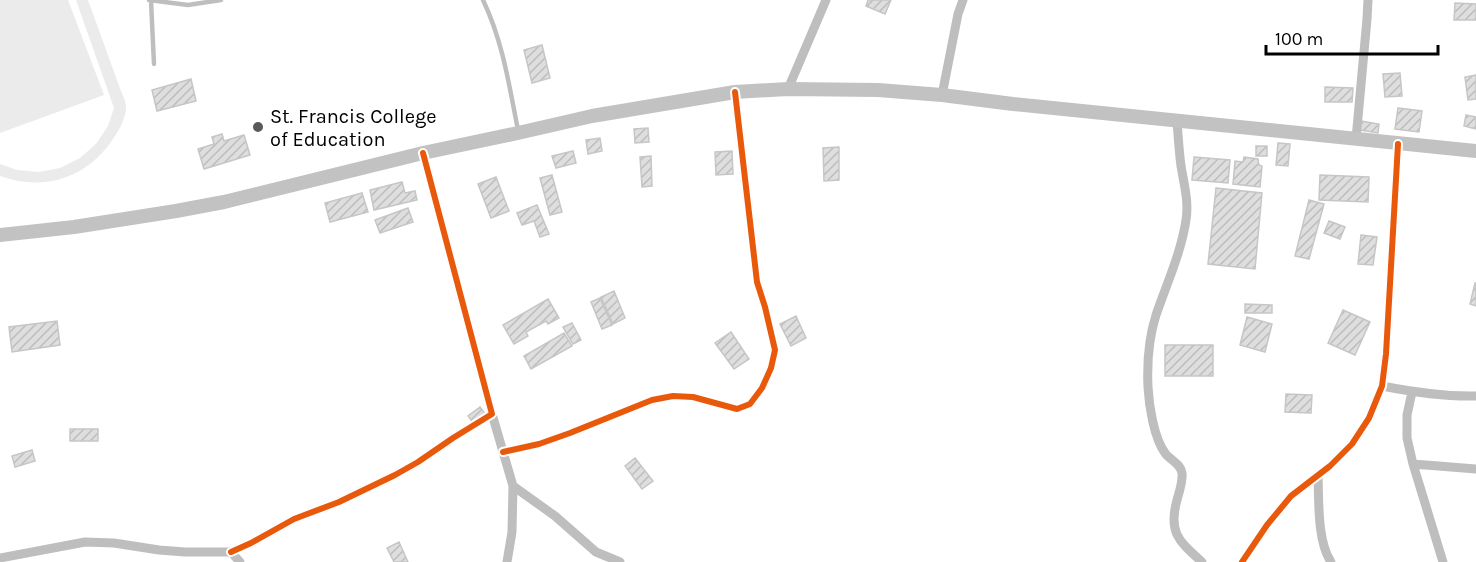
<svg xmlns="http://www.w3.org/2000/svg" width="1476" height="562" font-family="Karla,sans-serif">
<defs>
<pattern id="building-hatch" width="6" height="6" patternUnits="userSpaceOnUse" patternTransform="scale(1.5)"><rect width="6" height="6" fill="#dedede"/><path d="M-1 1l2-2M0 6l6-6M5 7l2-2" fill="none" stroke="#bdbdbd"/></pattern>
</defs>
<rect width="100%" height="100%" fill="#fff"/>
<!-- grass -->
<path fill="#ebebeb" d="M0,0H68L104,95L0,133Z
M76,0H88C98,28 108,55 118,83C120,90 127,102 126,109C125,119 119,131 113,139C87,178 44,192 0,176V164L17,170L39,172L60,168L80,158L96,144L108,126L114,108Z"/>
<!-- building -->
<path fill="url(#building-hatch)" stroke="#c6c6c6" stroke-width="1.5" d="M868,0H891L885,14L866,6Z
M1455,3L1476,4V20H1454Z
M542,45L550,78L532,83L524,50Z
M1400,73L1402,96L1385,97L1383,74Z
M1476,75V99L1468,100L1465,77Z
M191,79L196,101L157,111L152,90Z
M1325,87L1353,88L1352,102H1325Z
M1398,108L1422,111L1419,132L1395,129Z
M1466,115L1476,117V129L1464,126Z
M1361,121L1379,124L1378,133L1359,130Z
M648,128L649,142L635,143L634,129Z
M222,134L224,141L244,135L250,155L204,169L198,149L214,144L212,137Z
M600,138L602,151L588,154L586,140Z
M1278,143L1290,144L1288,166L1276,165Z
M1256,146H1267V156H1256Z
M839,147V180L824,181L823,148Z
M573,151L576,163L556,168L552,156Z
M732,151L733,174L716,175L715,152Z
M651,156L652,186L642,187L640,157Z
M1194,157L1230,160L1228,183L1192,180Z
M1244,157L1258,159L1259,165L1262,166L1260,187L1233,184L1235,161L1243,162Z
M552,175L562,212L550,215L540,178Z
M1320,175L1369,177L1368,202L1319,200Z
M496,177L509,211L491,218L478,184Z
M402,182L405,193L415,191L417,200L374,210L370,190Z
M1216,188L1262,193L1255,269L1208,264Z
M362,193L368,212L330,222L325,203Z
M1309,200L1324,204L1309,259L1295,256Z
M537,205L549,234L540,237L534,221L522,225L517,213Z
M408,208L413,222L380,233L375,220Z
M1329,221L1345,227L1340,239L1324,233Z
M1361,235L1377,237L1373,265L1358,264Z
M1475,283H1476V306L1470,304Z
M614,291L625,318L613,324L601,297Z
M600,298L612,325L602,329L591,302Z
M548,299L559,318L548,324L546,321L526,332L528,336L514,344L503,325Z
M1245,304L1272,305V313H1245Z
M1343,310L1370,322L1355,355L1328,343Z
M796,316L806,338L791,346L780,324Z
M1247,317L1272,324L1265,352L1240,345Z
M57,321L60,345L12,352L9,327Z
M572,323L581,340L573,344L563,327Z
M731,332L749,359L734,369L715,343Z
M564,333L572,346L531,369L524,356Z
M1165,345H1213V376H1165Z
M1286,394L1312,395L1311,413L1285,412Z
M480,407L486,415L474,424L468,416Z
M70,429H98V441H70Z
M32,450L35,461L15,467L12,456Z
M635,458L653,481L642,489L625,466Z
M399,542L408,562H394L387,548Z"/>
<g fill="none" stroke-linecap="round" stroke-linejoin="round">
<!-- lane -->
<path stroke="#bebebe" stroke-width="4.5" d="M149,0L188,5L221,0
M483,0C503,42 509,85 518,130
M151,1L154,64"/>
<!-- street -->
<path stroke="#bebebe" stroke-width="9" d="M788,89L826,0
M942,95L958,14L963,0
M1177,120C1178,135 1179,151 1181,166C1184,184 1189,202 1186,220C1181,253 1167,283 1156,315C1149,337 1147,365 1148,387C1149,406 1154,438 1165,453C1170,460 1181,464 1182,473C1183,482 1179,492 1177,500C1168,533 1179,541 1202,562
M1356,139L1367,19L1368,0
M1382,386C1413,392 1444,397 1476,396
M1412,392L1407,415V438L1413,464L1443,562
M492,414L513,486L512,532L507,562
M503,452L539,444L570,433L652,400L673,396L693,397L737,409L750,404L762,388L771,368L775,350L765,307L757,282L735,92
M1413,464L1476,469
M1318,476C1319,500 1317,541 1331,562
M513,486L555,516L596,552L620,562
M231,552L251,543L294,519L339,502L395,475L418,462L453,438L492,414L423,153
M0,558L85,542L114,543L159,550L185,552H231L240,562
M1242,562L1267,525L1291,496L1330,466L1352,444L1369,418L1382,386L1386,354L1398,144"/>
<!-- secondary -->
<path stroke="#c2c2c2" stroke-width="14" d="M0,235L74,227L176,211L224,202L423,153L518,133L592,116L735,92L788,89L878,90L942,95L1013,104L1476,151"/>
<defs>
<path id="cycleway" d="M503,452L539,444L570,433L652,400L673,396L693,397L737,409L750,404L762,388L771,368L775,350L765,307L757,282L735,92
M231,552L251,543L294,519L339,502L395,475L418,462L453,438L492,414L423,153
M1242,562L1267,525L1291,496L1330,466L1352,444L1369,418L1382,386L1386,354L1398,144"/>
</defs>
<!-- cycleway casing -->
<use href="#cycleway" stroke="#fff" stroke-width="10"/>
<!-- cycleway -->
<use href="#cycleway" stroke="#e8590c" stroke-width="6"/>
</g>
<!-- markers -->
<circle fill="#595959" stroke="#fff" stroke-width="2" cx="258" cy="127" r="6"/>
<g text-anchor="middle" stroke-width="5" stroke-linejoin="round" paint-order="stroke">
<!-- poi labels -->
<g font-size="20" fill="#000" stroke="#fff" text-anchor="start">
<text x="270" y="123">St. Francis College<tspan x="270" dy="23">of Education</tspan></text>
</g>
</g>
<!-- scale -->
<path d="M1266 45v9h172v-9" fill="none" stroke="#000000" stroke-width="3"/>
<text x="1275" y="45" font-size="18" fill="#000000" stroke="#ffffff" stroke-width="4.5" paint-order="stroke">100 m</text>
</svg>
